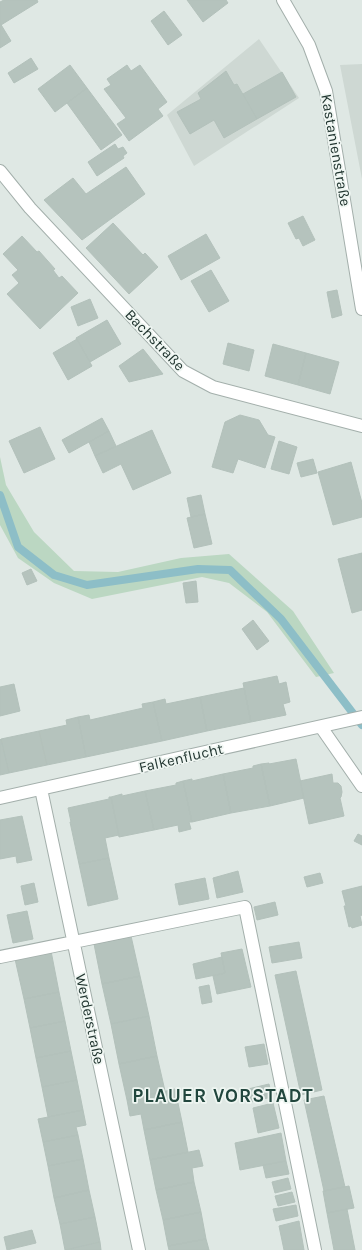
<svg xmlns="http://www.w3.org/2000/svg" width="362" height="1250" font-family="Karla,sans-serif">
<rect width="100%" height="100%" fill="#dfe8e4"/>
<!-- built -->
<path fill="#ced8d3" d="M259,39L299,98L194,166L167,115Z
M362,64V179L340,65Z"/>
<!-- green -->
<path fill="#bbd7c2" d="M0,457L6,485L34,532L74,571L118,572L181,558L229,554L293,611L334,673L316,677L267,612L229,583L202,577L92,599L54,583L18,558L0,525Z"/>
<g fill="none" stroke-linecap="round" stroke-linejoin="round">
<!-- stream -->
<path stroke="#8dbec7" stroke-width="8" d="M0,495L18,547L54,575L87,585L198,569L230,570L281,619L362,725"/>
</g>
<!-- building -->
<path fill="#b5c3bd" stroke="#b3c1bb" d="M4,0H37L38,2L1,25L0,23V2Z
M187,0H226L228,3L203,22Z
M164,11L182,35L168,45L151,21Z
M0,23L11,41L0,48Z
M31,58L38,69L14,83L8,73Z
M70,65L87,88L55,112L38,89Z
M127,65L131,71L140,65L167,102L158,109L163,116L129,141L117,124L126,118L104,89L111,85L107,79Z
M226,71L234,85L237,84L257,119L224,138L214,120L190,134L177,112L201,99L198,93Z
M282,72L296,97L257,119L243,94Z
M87,88L122,135L101,150L67,103Z
M115,144L118,149L123,147L127,153L123,156L124,158L97,176L88,162Z
M126,167L145,194L82,240L44,200L73,178L86,194Z
M303,216L315,240L303,246L299,238L296,239L288,223Z
M113,223L143,255L145,253L158,267L129,294L86,248Z
M206,234L220,258L181,280L168,256Z
M22,236L37,252L39,251L55,269L53,270L59,278L62,276L78,293L40,329L7,294L19,283L12,275L18,270L3,254Z
M211,270L229,301L209,312L191,281Z
M337,290L342,315L332,318L327,292Z
M90,299L98,318L78,326L71,307Z
M107,320L121,344L90,362L76,338Z
M77,339L92,366L68,380L53,353Z
M228,343L254,350L249,371L223,364Z
M273,344L306,353L298,385L265,376Z
M143,349L163,374L129,382L119,366Z
M306,353L339,362L330,394L298,385Z
M240,415L259,420L268,435L275,437L265,468L238,459L233,473L212,467L225,422Z
M102,418L109,431L69,453L62,440Z
M40,427L55,459L24,473L9,441Z
M152,430L171,473L133,490L121,464L103,473L95,456Z
M109,431L116,446L95,456L89,442Z
M279,441L297,447L289,474L271,469Z
M313,459L317,473L301,477L297,463Z
M351,462L362,503V517L333,525L318,472Z
M201,495L205,514L191,517L187,498Z
M205,514L212,544L194,548L187,518Z
M362,553V610L352,613L338,559Z
M31,569L37,581L27,585L22,573Z
M196,581L198,602L186,603L183,583Z
M253,620L269,641L257,650L242,629Z
M277,676L279,684L286,682L290,702L283,704L286,715L251,722L243,683Z
M14,684L20,711L0,716V687Z
M244,688L251,722L207,731L200,697Z
M200,697L207,731L162,741L153,702L165,699L166,704Z
M153,702L162,741L86,757L78,717L89,715L90,720L143,708L142,704Z
M78,717L86,757L47,765L39,731L67,725L66,720Z
M39,731L47,765L9,773L1,739Z
M1,739L9,773L0,775V740Z
M296,759L304,798L270,806L261,764L269,763V764Z
M261,764L270,806L231,813L223,774L253,768V766Z
M223,774L231,813L192,822L183,781L192,779V781Z
M332,774L333,783H338L341,786L342,792L341,797L340,798L344,816L309,824L300,781Z
M183,781L192,822H189L191,829L179,832L178,825L154,830L145,791L176,785V783Z
M145,791L154,830L119,837L111,797L122,794V796Z
M109,797H111L119,835L105,838L109,858L79,864L70,822H71L68,808L109,799Z
M22,816L32,860L17,863L16,856L0,859V820Z
M358,834L362,836V845L354,841Z
M109,858L118,899L88,906L79,864Z
M238,871L243,892L217,898L213,878Z
M320,873L323,883L307,887L304,877Z
M205,878L209,899L179,905L175,884Z
M34,883L38,902L25,905L21,886Z
M362,886V915L360,916L362,925L352,928L351,926L349,927L344,906H346L342,891Z
M275,902L278,915L257,920L254,907Z
M27,911L33,939L13,943L7,915Z
M131,936L140,976L102,984L94,944Z
M299,942L302,958L272,963L269,947Z
M242,949L251,987L217,994L213,976L225,973L221,953Z
M51,951L59,992L24,999L15,959Z
M222,957L225,973L196,979L193,964Z
M296,971L322,1090L301,1095L275,975Z
M140,976L149,1016L111,1024L102,984Z
M209,985L212,1002L202,1004L199,987Z
M59,992L65,1021L30,1028L24,999Z
M149,1016L157,1056L119,1064L111,1024Z
M65,1021L71,1051L36,1058L30,1028Z
M264,1044L268,1064L249,1067L245,1047Z
M71,1051L77,1080L42,1087L36,1058Z
M157,1056L165,1091L127,1100L119,1064Z
M77,1080L83,1110L48,1117L42,1087Z
M269,1084L272,1097L251,1102L248,1089Z
M175,1089L182,1122L144,1130L141,1114L130,1116L127,1100Z
M324,1096L345,1187L324,1191L304,1100Z
M273,1103L279,1128L258,1133L253,1108Z
M83,1110L86,1125L76,1127L78,1135L43,1142L38,1119Z
M182,1122L188,1152L150,1160L144,1130Z
M281,1133L286,1161L240,1170L235,1143Z
M78,1135L83,1159L48,1166L43,1142Z
M199,1150L203,1166L192,1168L194,1182L156,1190L150,1160Z
M83,1159L89,1190L54,1198L48,1166Z
M286,1161L289,1174L266,1178L263,1165Z
M288,1178L291,1189L275,1193L272,1182Z
M194,1182L201,1212L163,1220L156,1190Z
M349,1186L354,1208L327,1213L323,1191Z
M89,1190L95,1217L60,1224L54,1198Z
M292,1192L295,1202L278,1206L275,1196Z
M296,1205L298,1216L276,1221L273,1209Z
M347,1209L355,1250H334L327,1213Z
M201,1212L206,1239L168,1246L163,1220Z
M95,1217L100,1242L65,1250L60,1224Z
M299,1221L304,1250H284L279,1226Z
M32,1230L36,1243L7,1250L4,1237Z
M206,1239L209,1250H169L168,1246Z
M100,1242L101,1250H65Z"/>
<g fill="none" stroke-linecap="round" stroke-linejoin="round">
<defs>
<path id="minor" d="M283,0L309,45L326,91L362,309
M0,171L30,208L183,371L213,387L362,426
M321,727L362,786
M41,789L139,1250
M0,798L362,717
M0,957L245,907L315,1250"/>
</defs>
<!-- minor casing -->
<use href="#minor" stroke="#a3afab" stroke-width="14"/>
<!-- minor -->
<use href="#minor" stroke="#fff" stroke-width="12"/>
</g>
<g text-anchor="middle" stroke-width="3.5" stroke-linejoin="round" paint-order="stroke">
<!-- street labels -->
<g font-size="15" fill="#223631" stroke="#eff6f2">
<text transform="translate(336 150) rotate(80)" y="5">Kastanienstraße</text>
<text transform="translate(155 340) rotate(46)" y="5">Bachstraße</text>
<text transform="translate(181 758) rotate(-13)" y="5">Falkenflucht</text>
<text transform="translate(90 1019) rotate(78)" y="5">Werderstraße</text>
</g>
<!-- district labels -->
<g font-size="19" font-weight="bold" letter-spacing="1" fill="#21463d" stroke="#eff6f2">
<text x="223" y="1102">PLAUER VORSTADT</text>
</g>
</g>
</svg>
